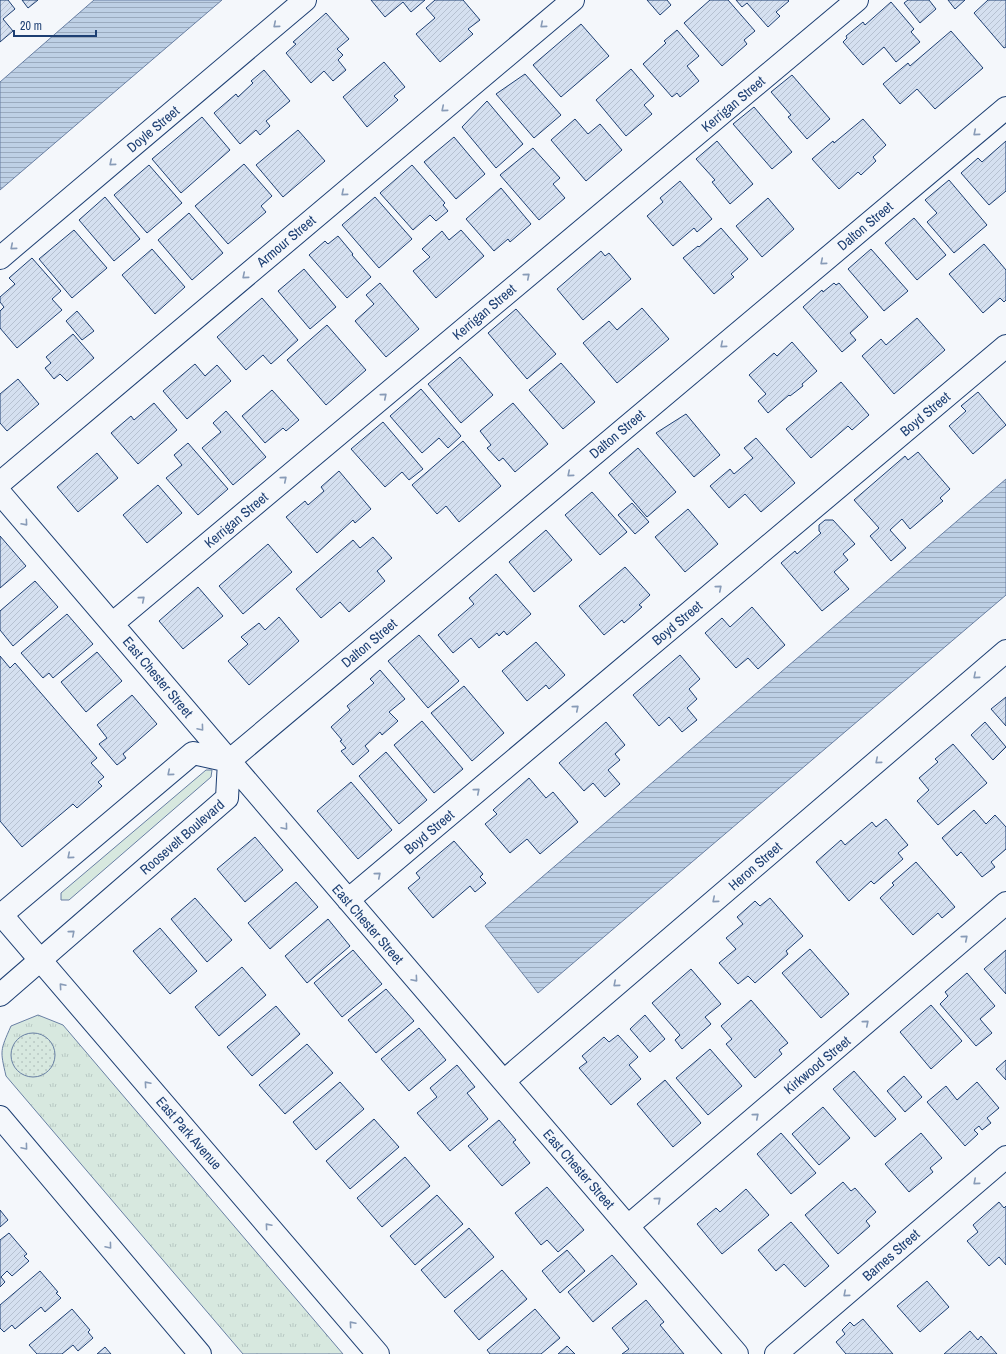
<svg xmlns="http://www.w3.org/2000/svg" width="1006" height="1354" font-family="'Archivo Narrow',sans-serif">
<defs>
<pattern id="park-tufts" width="24" height="20" patternUnits="userSpaceOnUse"><rect width="24" height="20" fill="#d7e8df"/><path d="M3 7l-1-3M5 7V3M7 7l1-3M15 17l-1-3M17 17v-4M19 17l1-3" fill="none" stroke="#b8c8c3"/></pattern>
<pattern id="garden-dots" width="8" height="8" patternUnits="userSpaceOnUse"><rect width="8" height="8" fill="#d7e8df"/><path d="M2 2h.1M6 6h.1" fill="none" stroke="#b8c8c3" stroke-width="1.8" stroke-linecap="round"/></pattern>
<pattern id="water-rules" width="6" height="5" patternUnits="userSpaceOnUse"><rect width="6" height="5" fill="#bed0e5"/><path d="M0 2.5h6" fill="none" stroke="#9aaabe"/></pattern>
<pattern id="building-hatch" width="6" height="6" patternUnits="userSpaceOnUse"><rect width="6" height="6" fill="#d5e0f0"/><path d="M-1 1l2-2M0 6l6-6M5 7l2-2" fill="none" stroke="#b6c1d1"/></pattern>
</defs>
<rect width="100%" height="100%" fill="#f4f7fb"/>
<!-- grass -->
<path fill="#d7e8df" stroke="#687fa3" d="M206,770H212L211,777L69,900H61V893Z"/>
<!-- park -->
<path fill="url(#park-tufts)" stroke="#687fa3" d="M38,1015L63,1025L343,1354H243L6,1076C0,1050 0,1051 11,1026Z"/>
<!-- garden -->
<path fill="url(#garden-dots)" stroke="#687fa3" d="M11 1055a22 22 0 1 1 44 0a22 22 0 1 1-44 0Z"/>
<!-- water -->
<path fill="url(#water-rules)" stroke="#687fa3" d="M94,0H222L0,190V82Z
M1006,479V595L538,993L485,926Z"/>
<!-- building -->
<path fill="url(#building-hatch)" stroke="#1d3f73" d="M0,0H8L15,9L3,19L13,31L0,42Z
M22,0H38L28,8Z
M371,0H425L411,12L403,2L385,17Z
M435,0H463L480,20L468,29L473,34L440,62L416,34L435,18L426,8Z
M647,0H667L671,5L660,15Z
M710,0H728L755,31L744,40L747,44L722,66L684,23Z
M736,0H788L789,1L776,12L780,16L768,27L747,3L742,7Z
M908,0H929L936,9L920,23L904,3Z
M948,0H965L955,9Z
M988,0H1006V47L1004,48L974,13Z
M891,2L914,29L911,32L920,42L896,62L884,47L863,65L843,42L847,38L846,36L863,22L865,25Z
M326,13L349,39L337,49L343,55L338,60L346,70L333,81L324,71L311,83L286,53L296,44L293,42Z
M581,24L609,56L561,97L533,65Z
M677,30L699,56L687,66L699,81L680,97L677,93L672,97L643,64L666,43L664,41Z
M951,31L983,68L935,109L917,89L900,104L883,84L908,63L910,66Z
M384,62L405,87L394,96L398,100L367,127L343,97Z
M631,69L654,96L644,105L652,114L626,136L596,100Z
M264,70L290,101L266,121L270,126L260,135L256,130L240,144L214,113L236,94L238,97L253,83L251,81Z
M525,74L561,115L534,138L496,94Z
M792,75L830,119L807,139L788,117L791,115L771,92Z
M487,101L523,144L496,168L462,127Z
M754,107L792,152L772,169L733,124Z
M202,117L230,150L181,193L152,159Z
M575,119L588,134L600,124L622,150L586,181L551,140Z
M863,119L886,145L873,157L876,161L861,175L858,172L839,189L812,159L833,141L834,143Z
M298,130L325,161L283,197L256,165Z
M454,137L485,174L456,199L424,162Z
M717,141L753,184L730,204L712,182L715,180L696,159Z
M1006,141V191L989,205L961,173L978,158L982,162Z
M533,148L560,178L553,184L565,198L539,220L500,175Z
M244,164L272,196L261,206L266,212L228,244L195,206Z
M149,165L182,203L147,233L114,195Z
M412,165L445,203L443,205L448,211L436,221L430,215L413,230L380,193Z
M949,180L987,225L954,253L927,222L937,213L925,200Z
M680,181L712,219L697,232L694,228L673,246L647,216L663,202L660,198Z
M501,188L531,224L510,242L508,239L494,251L466,219Z
M105,197L140,239L114,261L79,220Z
M375,197L412,239L379,268L342,225Z
M768,198L794,229L762,257L736,226Z
M189,213L223,253L192,280L158,240Z
M914,218L946,255L917,280L885,243Z
M721,228L748,259L731,274L734,277L714,294L683,258L698,246L699,247Z
M74,230L107,268L72,298L39,259Z
M461,230L484,256L436,298L413,271L430,257L422,249L442,231L449,240Z
M338,236L353,254L352,255L371,277L347,298L309,255L325,241L328,244Z
M984,244L1006,270V300L1004,302L1000,298L983,313L949,274Z
M152,249L185,287L155,314L122,275Z
M871,249L908,291L884,311L848,269Z
M601,251L605,256L609,253L631,279L583,320L557,289Z
M32,258L61,291L52,299L62,310L17,348L0,328V311L4,307L0,302V297L15,284L9,278Z
M304,269L336,307L310,329L278,291Z
M380,283L419,329L386,357L355,321L374,304L366,295Z
M834,283L836,285L839,283L868,317L850,333L856,340L842,352L803,307L822,290L823,292Z
M262,298L298,340L271,364L263,355L246,370L217,337Z
M642,308L669,339L617,383L583,343L609,321L617,330Z
M516,309L556,354L527,379L488,333Z
M77,311L94,331L82,340L66,321Z
M917,318L945,350L894,394L862,356L881,339L886,345Z
M327,325L366,370L326,405L287,360Z
M73,334L94,358L67,381L60,374L54,379L45,368L51,363L46,357Z
M792,342L817,371L802,384L803,386L790,396L789,395L768,413L758,401L766,394L749,375L774,353L777,356Z
M460,357L493,395L461,423L428,384Z
M561,363L595,402L563,429L529,390Z
M195,364L205,376L217,365L231,381L187,419L163,391Z
M18,379L39,404L7,431L0,423V394Z
M841,382L869,415L852,430L848,426L811,458L786,429Z
M421,389L461,436L448,448L439,438L422,453L390,416Z
M272,390L299,420L286,431L283,428L265,443L242,416Z
M978,392L1006,425L973,454L949,426L966,411L961,406Z
M154,403L177,430L138,464L111,433L131,416L134,420Z
M513,403L548,444L515,472L503,458L499,461L487,448L491,445L480,431Z
M226,411L266,457L233,485L202,448L221,432L213,423Z
M686,414L720,455L694,477L656,433Z
M383,422L423,469L409,480L402,472L385,487L351,449Z
M756,438L795,483L761,512L745,494L729,508L710,486L730,469L734,474L753,458L744,448Z
M463,441L501,486L459,522L446,506L437,514L412,485Z
M188,443L228,489L198,515L166,478L182,465L174,455Z
M638,448L676,492L647,517L609,473Z
M918,452L950,489L940,498L943,501L910,529L902,519L890,530L906,548L891,561L870,536L879,528L854,500L905,456L908,460Z
M97,453L118,478L78,512L57,487Z
M339,471L371,509L355,523L353,520L317,553L286,517L305,501L308,505L324,491L321,487Z
M158,485L182,513L147,543L123,515Z
M592,492L627,532L600,555L565,515Z
M632,503L649,522L635,534L618,515Z
M688,509L718,544L685,572L655,537Z
M825,520H833L855,544L843,554L848,560L834,572L849,589L822,611L781,563L795,551L797,554L821,533L819,531V525Z
M546,530L572,560L534,592L509,562Z
M0,536L26,566L0,588Z
M373,537L392,558L377,571L385,581L349,612L340,602L321,618L296,589L353,540L360,548Z
M268,544L292,572L243,614L219,586Z
M625,567L650,595L639,605L642,607L624,623L622,620L604,635L579,606Z
M496,574L531,614L507,635L504,631L499,636L497,633L479,648L471,638L453,653L438,635L474,604L469,598Z
M35,581L58,607L13,646L0,630V611Z
M198,587L223,616L183,649L159,621Z
M752,607L785,645L758,669L748,658L736,668L705,633L722,618L730,627Z
M67,614L93,644L53,678L49,673L43,678L21,653Z
M279,617L299,641L249,685L228,661L248,644L241,637L259,623L265,630Z
M419,635L459,681L428,708L388,661Z
M536,642L565,675L549,689L546,685L527,701L502,671Z
M97,652L122,681L86,712L61,682Z
M680,655L700,679L689,689L697,699L687,708L697,720L682,732L669,717L659,726L633,695Z
M0,656L10,668L15,663L97,758L91,763L104,777L98,782L102,786L77,808L73,804L22,847L0,821Z
M380,670L405,699L389,712L398,721L382,735L380,732L365,746L369,751L353,765L341,751L346,748L340,741L342,740L331,727L350,710L347,706L374,683L370,679Z
M464,686L504,733L472,761L431,713Z
M132,695L157,724L123,754L126,758L117,765L99,744L107,738L97,725Z
M1006,697V726L991,709Z
M422,721L463,769L434,793L394,745Z
M606,722L625,745L615,754L620,760L608,770L620,784L605,797L593,783L584,791L559,763Z
M985,722L1006,747L993,760L971,735Z
M953,744L987,783L938,825L917,801L929,790L919,778L938,762L935,759Z
M386,752L427,800L399,824L359,776Z
M529,778L546,798L553,792L578,822L540,854L527,839L510,853L485,824L497,814L493,810Z
M351,782L392,830L358,859L317,811Z
M974,810L986,824L995,815L1006,827V849L991,862L995,867L982,877L961,852L957,856L942,838Z
M886,819L908,845L898,853L903,859L874,884L871,881L849,901L816,862L841,840L845,845L872,822L876,827Z
M255,837L283,870L245,902L217,869Z
M454,841L483,874L480,877L486,883L475,892L470,886L433,918L408,888L420,878L416,873Z
M916,862L955,907L942,918L938,913L913,935L880,898L894,885L892,883Z
M296,882L318,907L270,949L248,923Z
M195,898L232,940L207,962L171,919Z
M770,898L803,936L786,951L788,954L755,983L748,976L738,984L719,963L736,949L726,938L743,924L737,917L755,901L760,906Z
M328,919L350,946L307,983L285,956Z
M160,928L197,971L170,994L133,951Z
M810,949L849,994L821,1018L782,973Z
M353,950L382,984L342,1017L314,983Z
M1006,950V994L984,969Z
M242,967L266,995L219,1036L195,1007Z
M691,969L721,1004L705,1017L711,1024L682,1049L675,1040L680,1035L652,1003Z
M967,973L995,1006L980,1019L992,1033L976,1046L940,1004L948,996L945,992Z
M386,989L414,1021L376,1053L348,1020Z
M751,1000L788,1043L779,1050L782,1054L755,1078L726,1044L732,1039L721,1026Z
M931,1005L962,1041L931,1069L900,1032Z
M276,1006L300,1034L252,1076L227,1047Z
M645,1015L665,1039L650,1052L630,1029Z
M419,1028L446,1060L409,1091L381,1059Z
M618,1035L638,1057L629,1065L641,1079L611,1105L579,1068L587,1062L582,1056L604,1037L609,1042Z
M307,1044L333,1073L285,1114L259,1085Z
M710,1049L742,1086L708,1115L676,1078Z
M1006,1060V1080L996,1069Z
M457,1065L475,1087L467,1093L488,1119L450,1151L417,1113L437,1097L430,1088Z
M854,1071L896,1119L875,1137L833,1089Z
M904,1076L922,1097L905,1112L887,1091Z
M665,1080L701,1123L673,1147L637,1104Z
M340,1082L364,1109L316,1150L293,1122Z
M977,1082L999,1108L987,1118L991,1123L982,1130L979,1126L974,1130L978,1134L965,1146L927,1102L946,1086L957,1100Z
M823,1107L850,1138L819,1165L792,1134Z
M374,1119L399,1147L350,1189L326,1161Z
M499,1120L516,1140L513,1142L530,1163L502,1186L468,1146Z
M781,1133L816,1173L791,1194L757,1154Z
M921,1133L942,1158L930,1168L933,1172L909,1192L885,1164Z
M405,1157L430,1186L382,1227L357,1198Z
M843,1182L851,1191L855,1188L876,1212L866,1221L870,1226L838,1254L805,1215Z
M547,1187L584,1230L558,1252L547,1240L541,1245L515,1213Z
M746,1189L769,1215L722,1254L697,1224L716,1208L720,1212Z
M437,1195L463,1224L415,1265L390,1236Z
M999,1202L1004,1208L1006,1206V1265L999,1257L989,1266L967,1241L978,1232L973,1225Z
M0,1210L8,1220L0,1227Z
M791,1222L829,1266L805,1287L784,1264L776,1271L758,1250Z
M469,1228L494,1257L445,1298L421,1270Z
M9,1233L27,1254L24,1256L29,1261L12,1276L7,1271L1,1277L5,1282L0,1287V1240Z
M567,1250L585,1271L560,1293L542,1271Z
M612,1255L637,1284L593,1322L568,1292Z
M502,1270L527,1299L479,1340L454,1311Z
M40,1271L58,1292L56,1293L61,1298L45,1312L41,1307L15,1329L12,1325L4,1332L0,1328V1305Z
M927,1281L949,1307L920,1332L897,1306Z
M646,1300L664,1322L660,1325L684,1354H622L629,1349L612,1328Z
M72,1309L90,1330L88,1332L93,1338L78,1351L73,1345L62,1354H37L29,1345Z
M535,1309L560,1338L541,1354H490L487,1350Z
M863,1319L893,1354H846L836,1342L845,1334L842,1330L850,1322L854,1326Z
M970,1331L978,1340L981,1336L997,1354H944Z
M567,1346L575,1354H558Z
M105,1347L111,1354H97Z"/>
<g fill="none" stroke-linecap="round" stroke-linejoin="round">
<defs>
<path id="minor" d="M0,258L305,0
M0,483L573,0
M0,493L737,1354
M112,624L857,0
M229,761L1006,108
M348,900L1006,346
M0,916L193,753L229,761
M0,995L227,798L229,761
M504,1081L1006,651
M628,1226L1006,903
M776,1354L1006,1157"/>
<path id="highway" d="M0,913L378,1354
M0,1117L200,1354"/>
</defs>
<!-- minor casing -->
<use href="#minor" stroke="#1d3f73" stroke-width="24"/>
<!-- highway casing -->
<use href="#highway" stroke="#1d3f73" stroke-width="24"/>
<!-- minor -->
<use href="#minor" stroke="#f4f7fb" stroke-width="22"/>
<!-- highway -->
<use href="#highway" stroke="#f4f7fb" stroke-width="22"/>
</g>
<!-- one-way arrows -->
<defs><path id="oneway-chevron" d="M-2-3.5L2.5 0L-2 3.5" fill="none" stroke-width="1.6" stroke-linecap="round" stroke-linejoin="round"/></defs>
<g stroke="#889bb7">
<use href="#oneway-chevron" transform="translate(276 25) rotate(140)"/>
<use href="#oneway-chevron" transform="translate(543 25) rotate(140)"/>
<use href="#oneway-chevron" transform="translate(444 109) rotate(140)"/>
<use href="#oneway-chevron" transform="translate(976 133) rotate(140)"/>
<use href="#oneway-chevron" transform="translate(112 163) rotate(140)"/>
<use href="#oneway-chevron" transform="translate(344 193) rotate(140)"/>
<use href="#oneway-chevron" transform="translate(13 247) rotate(140)"/>
<use href="#oneway-chevron" transform="translate(823 262) rotate(140)"/>
<use href="#oneway-chevron" transform="translate(245 276) rotate(140)"/>
<use href="#oneway-chevron" transform="translate(527 276) rotate(-40)"/>
<use href="#oneway-chevron" transform="translate(723 345) rotate(140)"/>
<use href="#oneway-chevron" transform="translate(384 396) rotate(-40)"/>
<use href="#oneway-chevron" transform="translate(570 474) rotate(140)"/>
<use href="#oneway-chevron" transform="translate(284 479) rotate(-40)"/>
<use href="#oneway-chevron" transform="translate(25 523) rotate(49)"/>
<use href="#oneway-chevron" transform="translate(719 588) rotate(-40)"/>
<use href="#oneway-chevron" transform="translate(142 599) rotate(-40)"/>
<use href="#oneway-chevron" transform="translate(976 676) rotate(139)"/>
<use href="#oneway-chevron" transform="translate(576 708) rotate(-40)"/>
<use href="#oneway-chevron" transform="translate(201 728) rotate(50)"/>
<use href="#oneway-chevron" transform="translate(878 761) rotate(139)"/>
<use href="#oneway-chevron" transform="translate(170 773) rotate(140)"/>
<use href="#oneway-chevron" transform="translate(477 791) rotate(-40)"/>
<use href="#oneway-chevron" transform="translate(285 827) rotate(50)"/>
<use href="#oneway-chevron" transform="translate(70 856) rotate(140)"/>
<use href="#oneway-chevron" transform="translate(378 875) rotate(-40)"/>
<use href="#oneway-chevron" transform="translate(715 900) rotate(139)"/>
<use href="#oneway-chevron" transform="translate(72 933) rotate(-41)"/>
<use href="#oneway-chevron" transform="translate(965 938) rotate(-40)"/>
<use href="#oneway-chevron" transform="translate(415 979) rotate(49)"/>
<use href="#oneway-chevron" transform="translate(616 984) rotate(139)"/>
<use href="#oneway-chevron" transform="translate(62 986) rotate(-131)"/>
<use href="#oneway-chevron" transform="translate(866 1023) rotate(-40)"/>
<use href="#oneway-chevron" transform="translate(147 1084) rotate(-131)"/>
<use href="#oneway-chevron" transform="translate(756 1116) rotate(-40)"/>
<use href="#oneway-chevron" transform="translate(25 1147) rotate(50)"/>
<use href="#oneway-chevron" transform="translate(976 1182) rotate(139)"/>
<use href="#oneway-chevron" transform="translate(658 1200) rotate(-40)"/>
<use href="#oneway-chevron" transform="translate(268 1226) rotate(-131)"/>
<use href="#oneway-chevron" transform="translate(109 1246) rotate(50)"/>
<use href="#oneway-chevron" transform="translate(846 1294) rotate(139)"/>
<use href="#oneway-chevron" transform="translate(352 1324) rotate(-131)"/>
</g>
<g text-anchor="middle" stroke-width="3" stroke-linejoin="round" paint-order="stroke">
<!-- street labels -->
<g font-size="14" fill="#1d3f73" stroke="#f4f7fb">
<text transform="translate(733 104) rotate(-40)" y="5">Kerrigan Street</text>
<text transform="translate(153 129) rotate(-40)" y="5">Doyle Street</text>
<text transform="translate(865 226) rotate(-40)" y="5">Dalton Street</text>
<text transform="translate(286 241) rotate(-40)" y="5">Armour Street</text>
<text transform="translate(484 312) rotate(-40)" y="5">Kerrigan Street</text>
<text transform="translate(925 414) rotate(-40)" y="5">Boyd Street</text>
<text transform="translate(617 434) rotate(-40)" y="5">Dalton Street</text>
<text transform="translate(236 520) rotate(-40)" y="5">Kerrigan Street</text>
<text transform="translate(677 623) rotate(-40)" y="5">Boyd Street</text>
<text transform="translate(369 643) rotate(-40)" y="5">Dalton Street</text>
<text transform="translate(158 677) rotate(50)" y="5">East Chester Street</text>
<text transform="translate(429 832) rotate(-40)" y="5">Boyd Street</text>
<text transform="translate(182 837) rotate(-41)" y="5">Roosevelt Boulevard</text>
<text transform="translate(755 866) rotate(-41)" y="5">Heron Street</text>
<text transform="translate(368 924) rotate(49)" y="5">East Chester Street</text>
<text transform="translate(817 1065) rotate(-40)" y="5">Kirkwood Street</text>
<text transform="translate(189 1133) rotate(49)" y="5">East Park Avenue</text>
<text transform="translate(579 1169) rotate(49)" y="5">East Chester Street</text>
<text transform="translate(891 1255) rotate(-41)" y="5">Barnes Street</text>
</g>
</g>
<!-- scale -->
<path d="M14 30v6h82v-6" fill="none" stroke="#1d3f73" stroke-width="2"/>
<text x="20" y="30" font-size="12" fill="#1d3f73" stroke="#f4f7fb" stroke-width="3" paint-order="stroke">20 m</text>
</svg>
